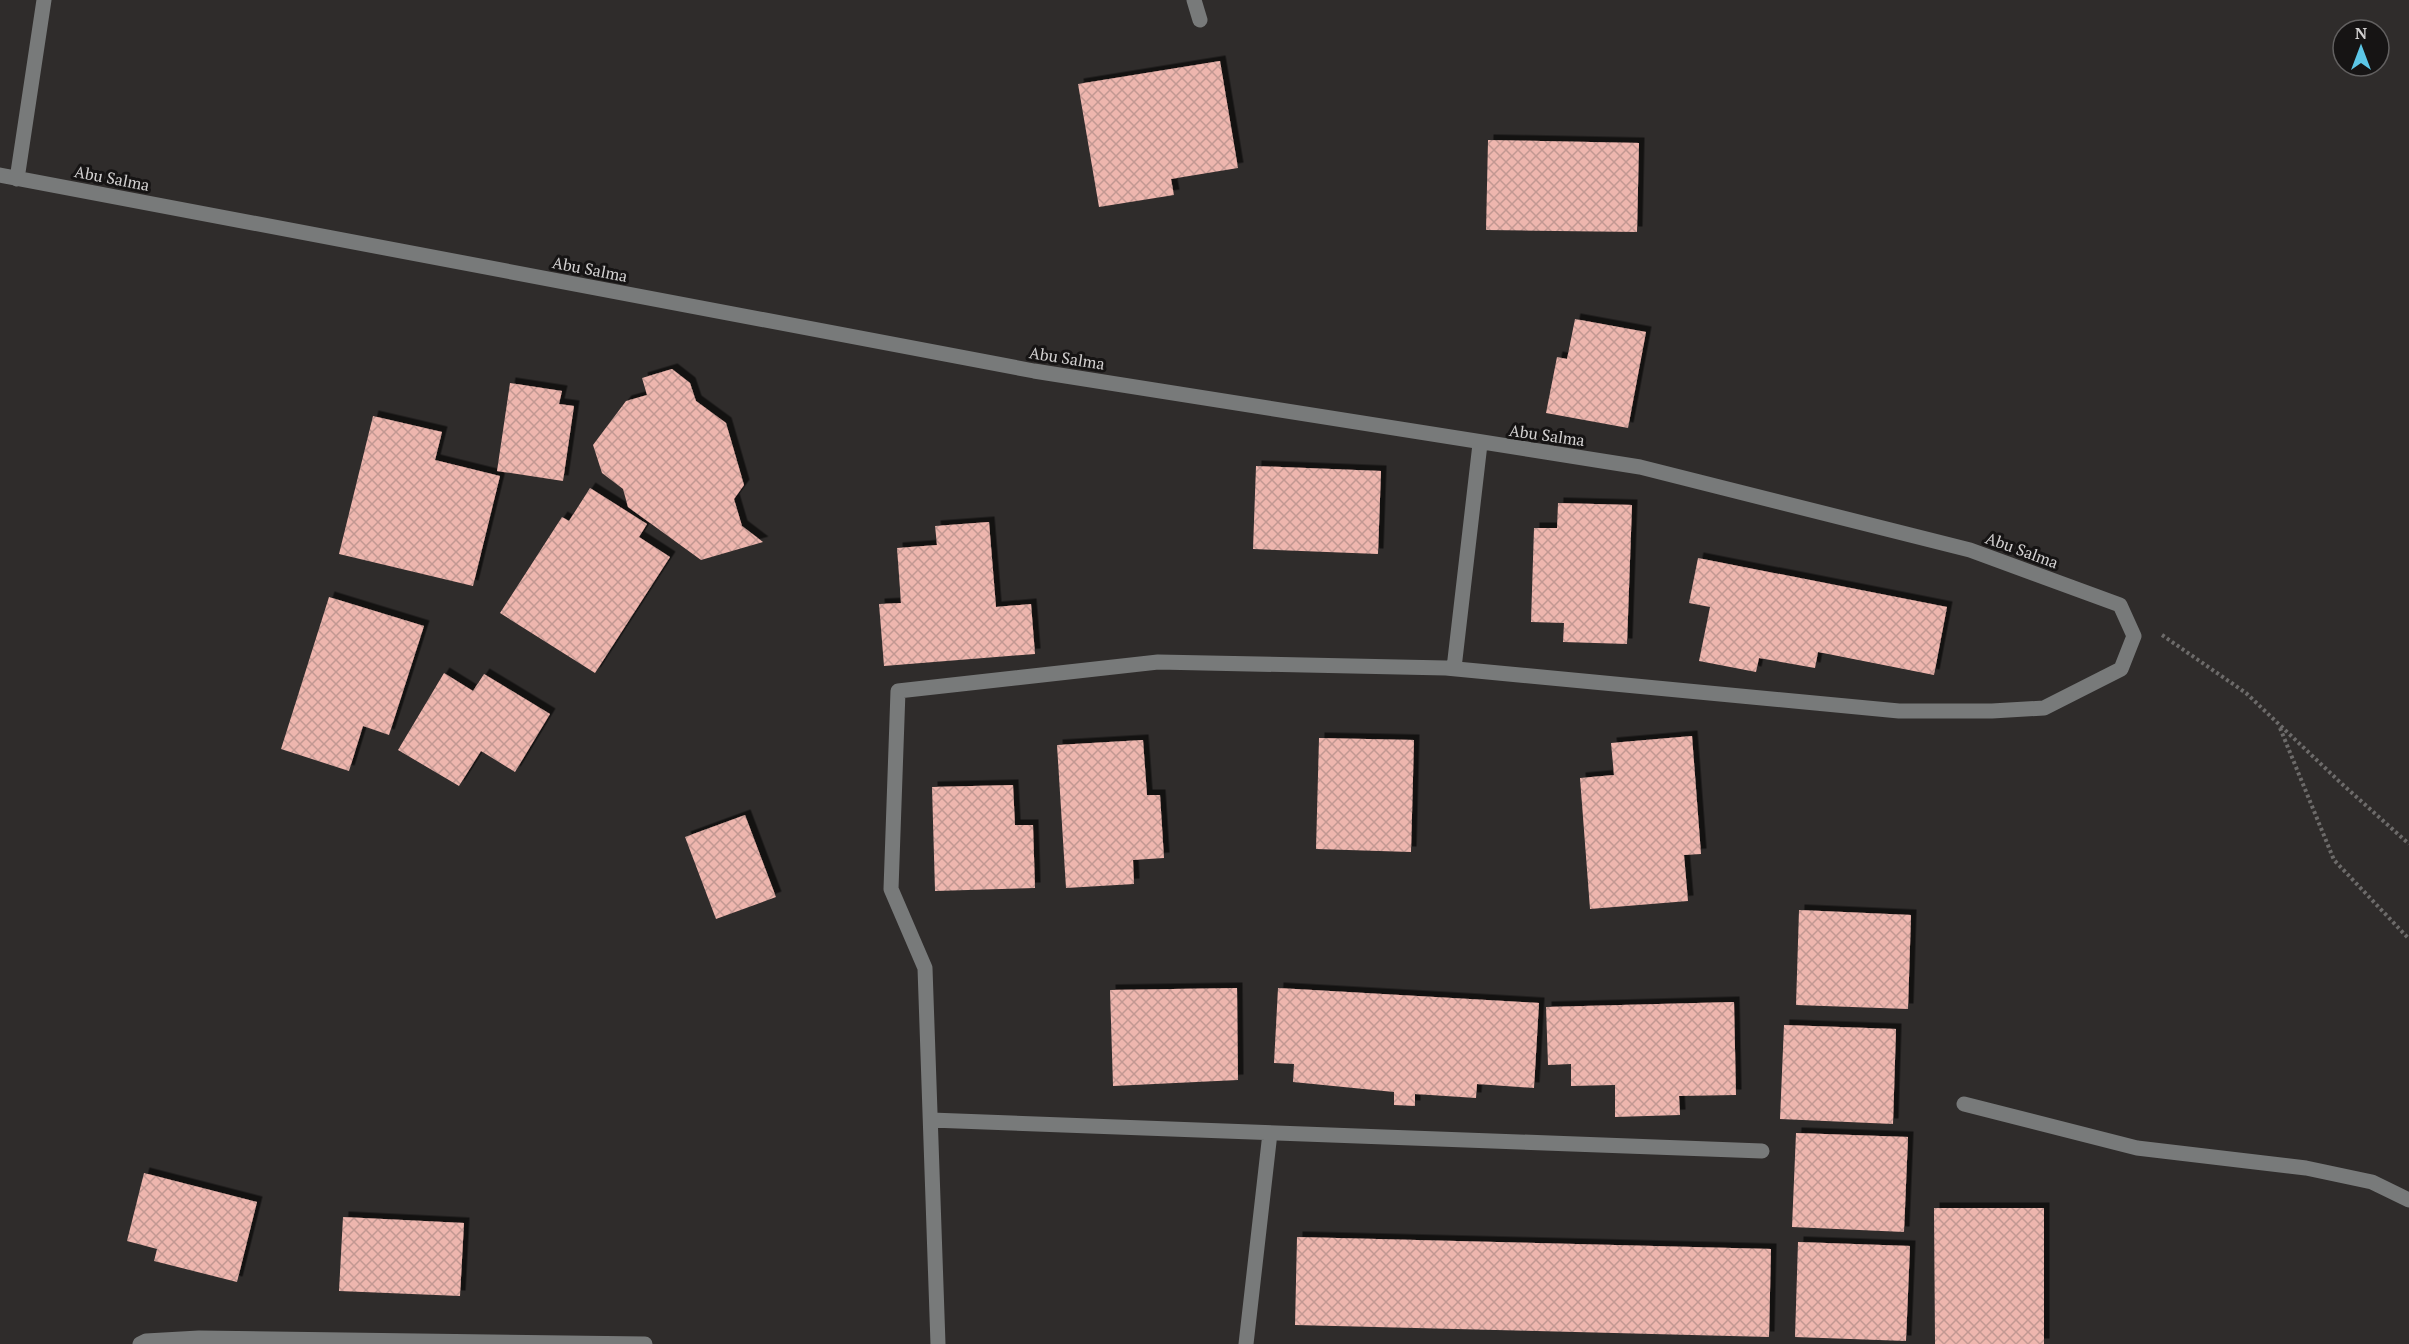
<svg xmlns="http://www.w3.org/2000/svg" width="2409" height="1344" font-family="'PT Serif',serif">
<defs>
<pattern id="building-cross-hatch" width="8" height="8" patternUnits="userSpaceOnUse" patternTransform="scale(1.5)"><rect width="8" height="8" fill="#eeb6ae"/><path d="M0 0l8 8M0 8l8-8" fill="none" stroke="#c29892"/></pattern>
<filter id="shadow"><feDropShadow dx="5.5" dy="-5.5" stdDeviation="0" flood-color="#0009"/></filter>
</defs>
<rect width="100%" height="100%" fill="#2f2c2b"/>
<!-- building -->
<path fill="url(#building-cross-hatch)" filter="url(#shadow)" d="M1220,61L1238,168L1171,179L1174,195L1099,207L1078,84Z
M1488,140L1639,143L1637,232L1486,230Z
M1575,319L1646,332L1628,428L1546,413L1557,357L1567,359Z
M672,369L690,383L696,401L726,423L744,485L734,499L742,526L763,542L701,560L628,507L623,489L602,473L593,445L626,401L647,395L642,378Z
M510,383L562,391L559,404L574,406L563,481L497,471Z
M373,416L442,432L435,460L500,476L473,586L339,554Z
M1256,466L1381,471L1378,554L1253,549Z
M590,488L647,524L639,537L670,557L595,673L500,613L562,517L569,521Z
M1558,503L1632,505L1627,644L1563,642L1564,623L1531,622L1534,528H1557Z
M989,522L996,607L1031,604L1035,654L884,666L879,604L901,603L897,548L937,545L935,526Z
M1698,558L1947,607L1934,675L1818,652L1815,668L1759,658L1756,672L1699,661L1710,607L1689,603Z
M329,597L424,626L389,735L363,726L349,771L281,749Z
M444,673L473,691L484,674L550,714L515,772L481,751L459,786L398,750Z
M1692,736L1701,854L1684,855L1688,901L1590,909L1580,778L1614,775L1611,743Z
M1319,738L1414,740L1411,852L1316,849Z
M1143,740L1147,795H1160L1164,858L1133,860L1134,884L1066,888L1057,745Z
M1013,785L1015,825H1033L1035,888L935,891L932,787Z
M745,815L776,897L716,919L685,837Z
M1799,910L1911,915L1908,1009L1796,1005Z
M1237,988L1238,1080L1113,1086L1110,990Z
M1278,988L1539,1003L1534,1088L1477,1084L1476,1098L1415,1094V1106L1394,1105V1092L1293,1082L1294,1064L1274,1063Z
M1734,1002L1736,1095L1679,1096L1680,1115L1615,1117V1085L1571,1086V1064L1548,1065L1546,1007Z
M1784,1025L1896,1029L1893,1124L1780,1119Z
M1796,1133L1908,1137L1904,1232L1792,1227Z
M144,1173L257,1202L237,1282L154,1261L157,1249L127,1241Z
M1934,1208H2044V1344H1935Z
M343,1217L464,1223L460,1296L339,1291Z
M1297,1237L1771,1249L1769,1337L1295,1325Z
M1798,1242L1910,1246L1906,1341L1795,1337Z"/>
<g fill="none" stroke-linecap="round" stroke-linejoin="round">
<!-- path -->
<path stroke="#6d6b6a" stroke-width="4" stroke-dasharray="3 3" stroke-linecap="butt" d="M2162,635L2246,693L2342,784L2409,844
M2280,728L2334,860L2409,939"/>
<!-- minor -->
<path stroke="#787a7a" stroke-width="15" d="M1194,0L1200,20
M0,175L1034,371L1640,467L1970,550L2120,605L2134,636L2121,669L2044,708L1992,711H1899L1446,668L1158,662L898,691L891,889L925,968L938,1344
M17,179L44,0
M1454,668L1480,444
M1964,1104L2137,1148L2306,1168L2372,1182L2409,1200
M931,1120L1762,1151
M140,1344L146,1341L199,1338L645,1344
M1246,1344L1270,1133"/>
</g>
<g text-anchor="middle" stroke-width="6" stroke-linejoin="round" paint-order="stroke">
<!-- street labels -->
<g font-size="16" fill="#d3d1d1" stroke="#161414">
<text transform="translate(112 178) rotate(11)" y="6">Abu Salma</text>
<text transform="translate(590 269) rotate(11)" y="6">Abu Salma</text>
<text transform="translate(1067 358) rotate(9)" y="6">Abu Salma</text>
<text transform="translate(1547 435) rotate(8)" y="6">Abu Salma</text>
<text transform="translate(2022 550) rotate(20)" y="6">Abu Salma</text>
</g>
</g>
<!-- north arrow -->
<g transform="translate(2361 48)"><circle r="28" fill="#161414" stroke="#626060" stroke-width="1.5"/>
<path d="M0-4.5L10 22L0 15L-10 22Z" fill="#5cc7e7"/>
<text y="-9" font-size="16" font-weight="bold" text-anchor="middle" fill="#d3d1d1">N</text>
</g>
</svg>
